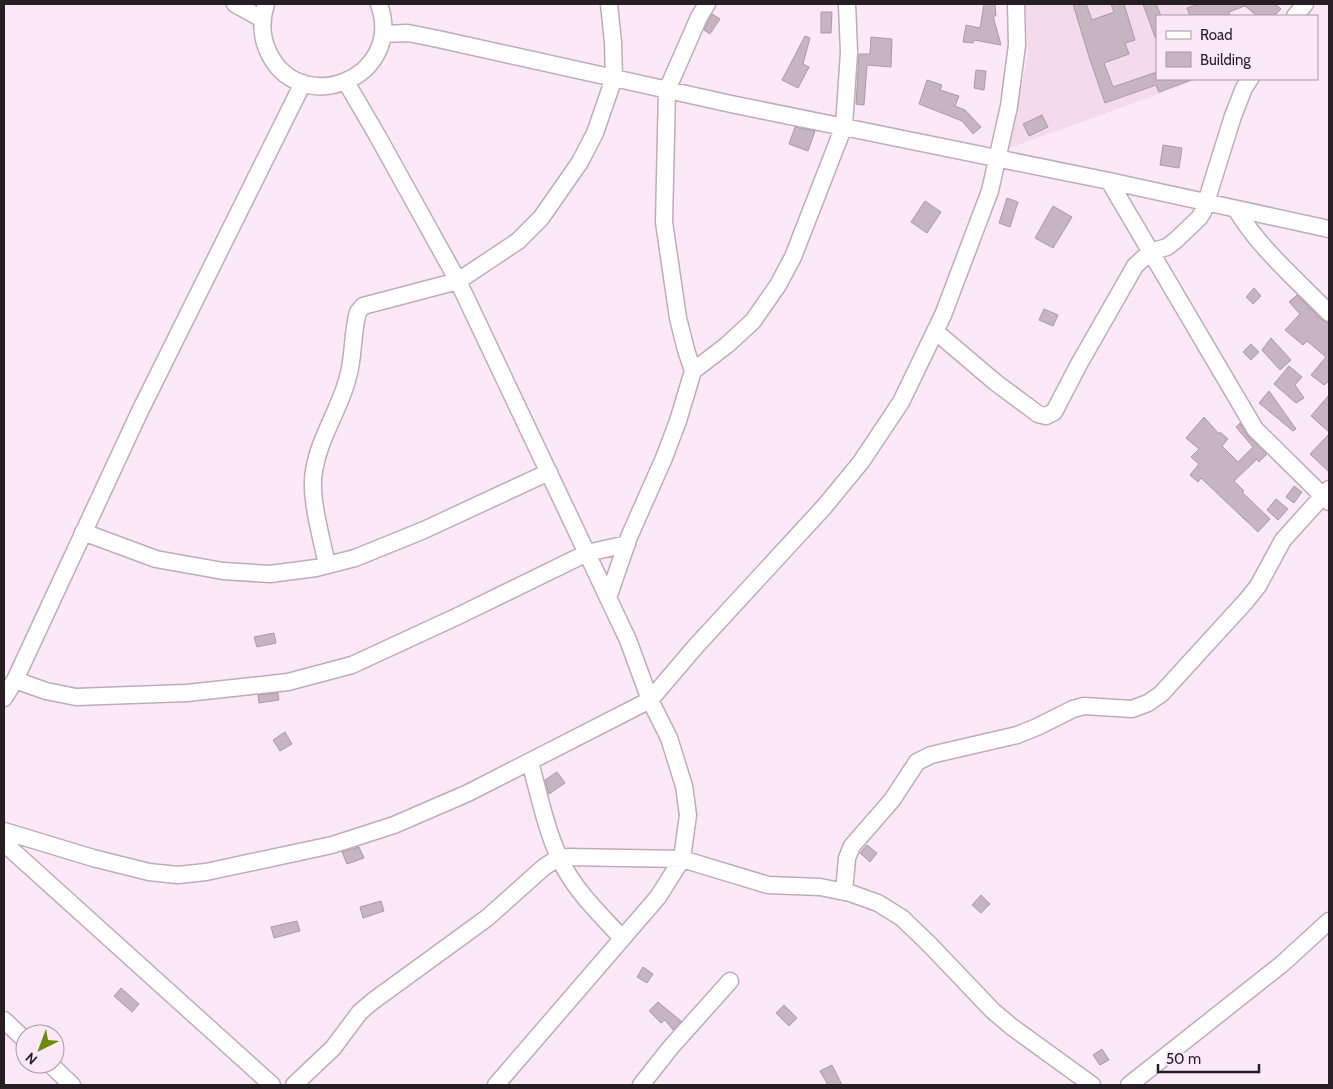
<svg xmlns="http://www.w3.org/2000/svg" width="1333" height="1089" font-family="Cabin,sans-serif">
<rect width="100%" height="100%" fill="#fce9f7"/>
<!-- built -->
<path fill="#f4daed" d="M1025,4H1218L1222,16H1157V79H1200L1007,149L1028,55Z"/>
<!-- building -->
<path fill="#c6b4c1" stroke="#ab99a6" d="M984,4H995L996,16H993L1001,45L974,40L973,43L963,42L966,25L980,28Z
M1073,4H1086L1092,20L1114,12L1111,4H1124L1135,40L1125,43L1129,54L1104,63L1113,87L1157,72V79H1191V80L1159,92L1156,85L1105,103L1090,60Z
M1143,4H1156L1161,16H1157V37H1155Z
M1199,4H1275L1281,9L1274,16H1257L1245,6L1229,12L1230,16H1190L1187,8Z
M821,12H832L831,33H821Z
M712,14L720,19L710,34L704,30Z
M805,36L810,38L803,64L809,67L798,88L782,80Z
M871,37L892,39L891,67L867,65L864,105L856,104L859,54H870Z
M976,70L986,71L984,90L974,88Z
M927,80L942,85L940,90L959,96L955,106L965,110L981,127L973,134L962,121L919,104Z
M1042,115L1048,127L1029,136L1023,124Z
M795,127L815,131L808,151L789,144Z
M1163,145L1182,148L1179,168L1160,165Z
M1007,198L1018,202L1010,227L999,223Z
M925,201L941,212L927,233L911,222Z
M1053,206L1072,217L1053,248L1035,238Z
M1254,288L1261,296L1253,304L1246,297Z
M1297,295L1322,320L1329,323V381L1324,385L1311,375L1326,357L1307,341L1303,345L1285,330L1300,314L1289,302Z
M1044,309L1058,315L1053,326L1039,320Z
M1271,338L1291,360L1280,370L1262,350Z
M1251,344L1259,352L1251,360L1243,352Z
M1289,366L1302,377L1295,385L1304,398L1296,403L1274,384Z
M1269,391L1296,429L1293,431L1259,403Z
M1329,395V432L1311,416Z
M1204,417L1219,434L1220,432L1228,439L1222,446L1238,462L1253,447L1236,427L1240,423L1248,436L1267,454L1259,462L1257,459L1234,481L1244,491L1242,492L1270,519L1258,532L1201,478L1198,482L1190,475L1199,464L1191,457L1199,449L1186,438Z
M1329,434V472L1310,454Z
M1294,486L1302,492L1294,503L1286,497Z
M1276,499L1288,509L1278,520L1267,510Z
M274,633L276,643L257,647L254,637Z
M278,693L279,700L259,703L258,695Z
M285,732L292,744L280,751L273,740Z
M557,772L565,783L549,794L545,780Z
M867,845L877,853L870,862L860,853Z
M359,847L364,858L347,864L342,852Z
M981,895L990,904L981,913L972,905Z
M381,901L384,911L363,918L360,907Z
M297,921L300,931L274,938L271,927Z
M643,967L653,974L647,983L637,977Z
M121,988L139,1004L132,1012L114,996Z
M658,1002L681,1021L673,1030L665,1020L661,1023L649,1011Z
M784,1005L797,1018L789,1026L776,1013Z
M1102,1049L1109,1060L1100,1065L1093,1055Z
M832,1065L842,1085H828L820,1071Z"/>
<g fill="none" stroke-linecap="round" stroke-linejoin="round">
<defs>
<path id="minor" d="M235,4L262,19
M266,4C261,19 261,34 267,49C297,121 406,79 379,4
M1295,16L1305,4
M383,34L408,33L438,39L731,104L1109,181L1329,229
M346,82L377,135L458,281L628,640L650,700L669,738L684,786L688,815L682,859L658,897L496,1085
M1109,181L1255,429L1329,502
M1236,209C1258,247 1298,281 1329,313
M935,331L995,382L1038,414L1046,416L1054,412L1079,364L1135,266L1150,252L1167,247L1176,240L1199,218L1203,212L1233,116L1244,88L1250,79
M693,371L686,350L678,318L664,222L667,90L699,17L707,4
M83,532L156,559L223,571L270,574L316,568L355,558L424,530L549,472
M327,565C322,539 309,497 314,471C319,438 340,409 348,377C354,356 352,333 358,312L363,306L458,281L518,241L541,218L580,162L595,133L614,78L613,42L609,4
M608,598L629,537L664,458L678,421L693,371L727,345L753,321L778,285L793,257L844,126L849,52L847,4
M15,680L46,691L76,697L187,693L288,682L352,665L458,616L587,553L627,544
M4,698L15,680L140,411L303,83
M530,762C539,794 546,830 560,859C574,890 599,913 622,938
M4,831L93,858L149,872L178,875L206,872L332,845L394,825L468,793L650,700L696,646L824,507L861,462L901,402L943,315L990,191L1009,106L1017,45L1016,4
M4,843L272,1085
M844,892L847,858L852,846L892,800L917,762L931,755L1017,735L1037,727L1073,709L1084,706L1132,709L1148,703L1161,694L1246,601L1258,586L1283,540L1329,489
M4,1020L25,1040
M50,1064L72,1085
M294,1085L333,1048L360,1012L373,1001L487,918L544,867L555,860L568,857L682,859L768,885L820,887L850,893L878,903L902,918L930,945L993,1011L1012,1027L1092,1085
M641,1085L671,1047L730,981
M1129,1085L1282,964L1329,921"/>
</defs>
<!-- minor casing -->
<use href="#minor" stroke="#beacb9" stroke-width="19"/>
<!-- minor -->
<use href="#minor" stroke="#fff" stroke-width="16"/>
</g>
<!-- border -->
<rect width="1333" height="1089" fill="none" stroke="#251f24" stroke-width="10"/>
<!-- legend -->
<rect x="1156" y="15" width="162" height="65" fill="#fce9f7" stroke="#a698a3"/>
<rect x="1166" y="31" width="25" height="8" fill="#ffffff" stroke="#a698a3"/>
<text x="1200" y="40" font-size="15" fill="#251f24">Road</text>
<rect x="1166" y="52" width="25" height="15" fill="#c6b4c1" stroke="#a698a3"/>
<text x="1200" y="65" font-size="15" fill="#251f24">Building</text>
<!-- north arrow -->
<g transform="translate(40 1049) rotate(222)"><circle r="24" fill="#fce9f7" stroke="#a698a3"/>
<path d="M0-4L9 19L0 12L-9 19Z" fill="#688b10"/>
<text y="-8" font-size="14" font-weight="bold" text-anchor="middle" fill="#251f24">N</text>
</g>
<!-- scale -->
<path d="M1158 1064v8h101v-8" fill="none" stroke="#251f24" stroke-width="2.5"/>
<text x="1166" y="1064" font-size="15" fill="#251f24" stroke="#fce9f7" stroke-width="4" paint-order="stroke">50 m</text>
</svg>
